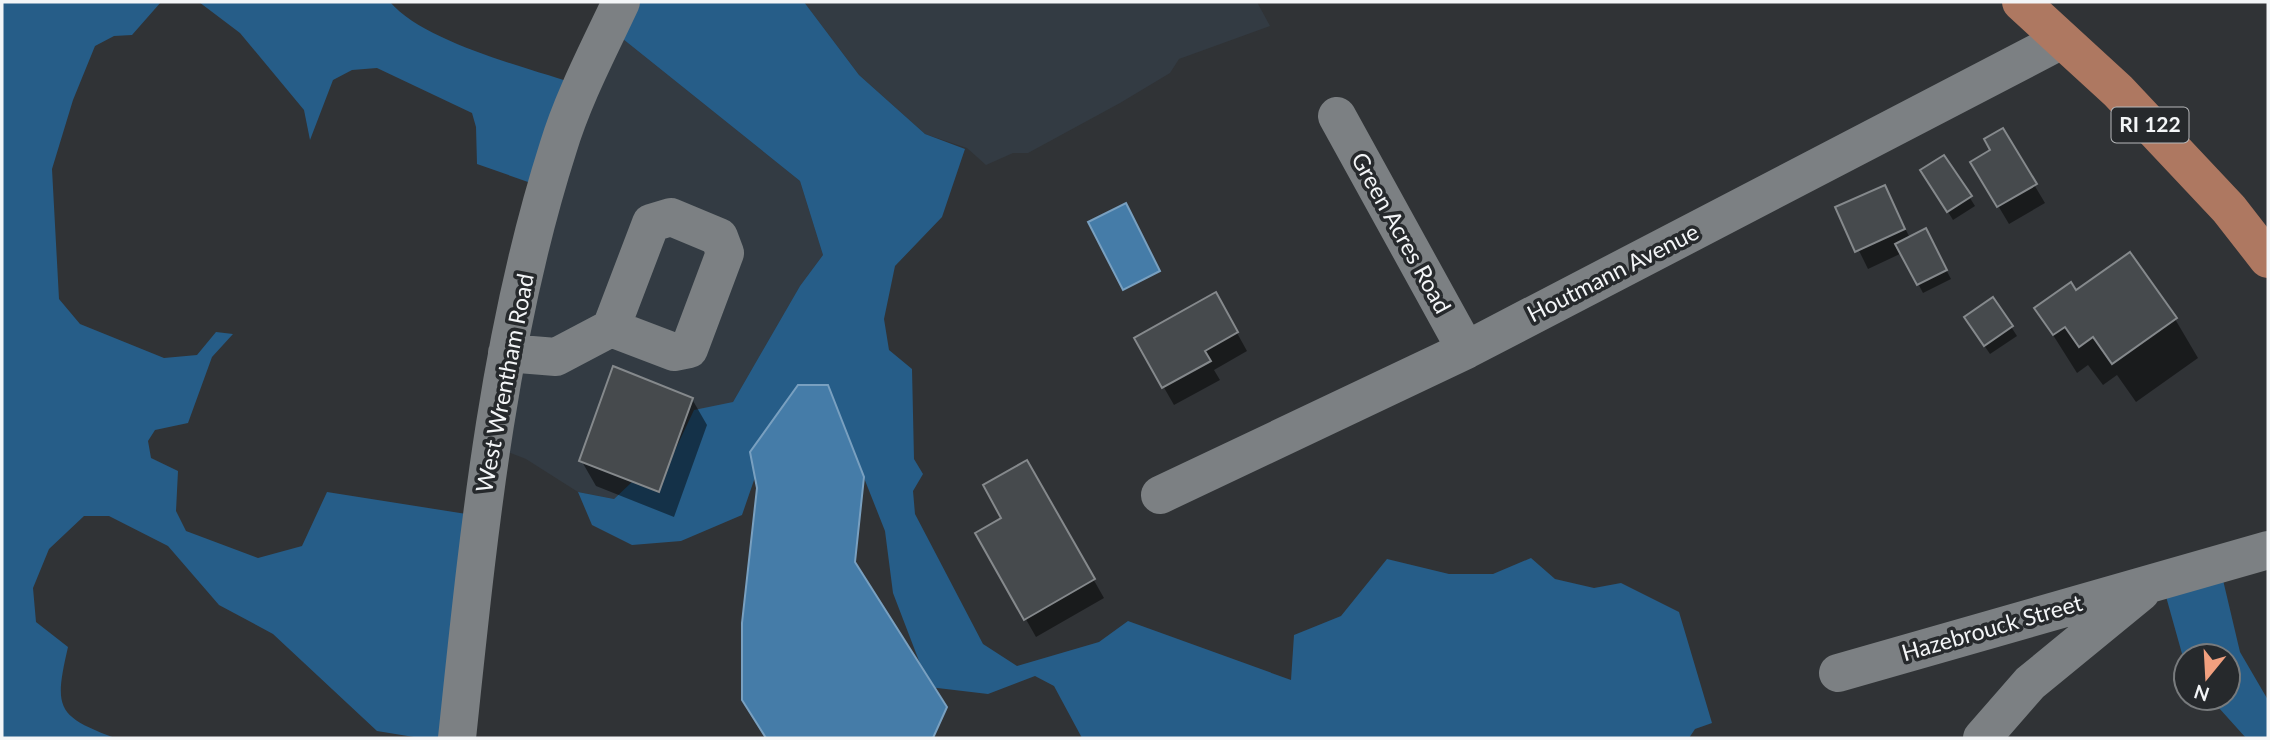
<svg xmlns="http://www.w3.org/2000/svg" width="2270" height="740" font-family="Lato,sans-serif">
<rect width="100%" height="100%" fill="#303336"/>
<!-- built -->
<path fill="#333b43" d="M804,2H1257L1270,26L1179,59L1170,73L1120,103L1028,153H1013L986,165L967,148L925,134L859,75Z
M613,31L800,181L823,255L800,286L733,402L660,482L633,481L614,499L578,492L526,459L495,447L510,329Z"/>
<!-- forest -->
<path fill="#265d88" d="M2,2H161L132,35L114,36L95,46L73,100L52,169L59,299L80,324L164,358L197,355L216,332L233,334L212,357L188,423L155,430L148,441L151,458L178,471L176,511L186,531L258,558L302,546L327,492L479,516L456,738H420L377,731L273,634L219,605L168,546L109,516H84L49,549L33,588L36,622L68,647C54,708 56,716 115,738H2Z
M199,2H390C425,43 529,68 582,86L548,189L477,164L476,127L472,113L377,68L352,70L333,80L310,140L304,110L240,33Z
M622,2H804L859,75L925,134L965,149L942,217L895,266L884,319L889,350L912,369L914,459L923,474L913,491L915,514L983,644L1017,666L1099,642L1128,621L1291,680L1294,635L1341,616L1387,559L1449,574H1493L1531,558L1555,579L1594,588L1621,583L1679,612L1712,723L1695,729L1689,738H1082L1054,686L1035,676L988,694L929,687L893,593L885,531L849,440L770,434L742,515L681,541L632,545L592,525L578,492L614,499L633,481L660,482L694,410L733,402L800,286L823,255L800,181L613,31Z
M2219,563L2240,652L2268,700V738H2246L2210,698H2228V656H2186V668L2160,575Z"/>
<!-- water -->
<path fill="#457ca8" stroke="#79a0c0" stroke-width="2" d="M1126,203L1160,271L1123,290L1088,222Z
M798,385H828L864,477L855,562L947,707L933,738H766L742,700V623L757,488L750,452Z"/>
<!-- shadow -->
<path fill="#0007" d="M2002,131L2045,203L2009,224L1972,162L1993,150Z
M1944,157L1975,206L1953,220L1928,179Z
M1884,187L1910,238L1930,239L1951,279L1923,293L1902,253L1868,269L1838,208Z
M2129,254L2175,319L2198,358L2136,402L2117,375L2103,385L2088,365L2077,373L2036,308L2075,292Z
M1216,295L1247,351L1214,370L1220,380L1174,405L1136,339Z
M1993,299L2017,336L1990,354L1971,326Z
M692,399L707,425L674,517L596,486L581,460Z
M1027,463L1104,598L1036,637L977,533L1004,518Z"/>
<!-- building -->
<path fill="#464a4d" stroke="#85898c" stroke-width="2" d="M2003,128L2037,184L1997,207L1970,162L1990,150L1984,139Z
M1944,155L1972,196L1947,212L1920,170Z
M1885,185L1905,229L1855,252L1835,207Z
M1926,228L1947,270L1917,285L1895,244Z
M2130,252L2177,318L2112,364L2093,337L2079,347L2065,327L2053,335L2034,308L2071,282L2076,290Z
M1216,292L1238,332L1205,351L1211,361L1162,388L1134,338Z
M1993,297L2013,326L1984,346L1964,317Z
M613,366L693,398L659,492L579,461Z
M1027,460L1095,579L1024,620L975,533L1001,518L983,485Z"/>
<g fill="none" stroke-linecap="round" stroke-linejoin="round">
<!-- minor -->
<path stroke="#7c8083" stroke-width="38" d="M1337,116L1466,350
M507,353L556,357L611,328L651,223L671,217L719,237L725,253L689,349L674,352L611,328
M1160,495L1466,350L2060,41
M1838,673L2268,550
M457,738C478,540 497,339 558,148C573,98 599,49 621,2
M1982,738L2030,683L2141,592"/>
<!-- major -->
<path stroke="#ae7861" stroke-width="38" d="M2021,2L2118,91L2229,209L2268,259"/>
</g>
<g text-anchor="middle" stroke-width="7" stroke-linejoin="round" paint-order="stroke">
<!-- shield labels -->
<rect fill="#26292c" stroke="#b6b8ba" stroke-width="2" x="2111.5" y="107.5" width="77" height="35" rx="5"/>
<g font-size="21" font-weight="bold" fill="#f3f5f7">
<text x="2150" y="132">RI 122</text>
</g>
<!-- street labels -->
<g font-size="23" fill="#f3f5f7" stroke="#26292c">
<text transform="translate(1401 233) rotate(61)" y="8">Green Acres Road</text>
<text transform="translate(1613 273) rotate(-27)" y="8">Houtmann Avenue</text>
<text transform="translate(505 383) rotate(-79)" y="8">West Wrentham Road</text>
<text transform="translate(1992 628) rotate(-16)" y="8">Hazebrouck Street</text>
</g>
</g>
<!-- border -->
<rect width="2270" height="740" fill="none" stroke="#f3f5f7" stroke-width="7"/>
<!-- north arrow -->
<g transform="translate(2207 677) rotate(198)"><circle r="33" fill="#26292c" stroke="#787b7d" stroke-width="2"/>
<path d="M0-5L12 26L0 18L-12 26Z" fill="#f2a07f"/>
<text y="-10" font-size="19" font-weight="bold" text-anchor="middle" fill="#f3f5f7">N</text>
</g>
</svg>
